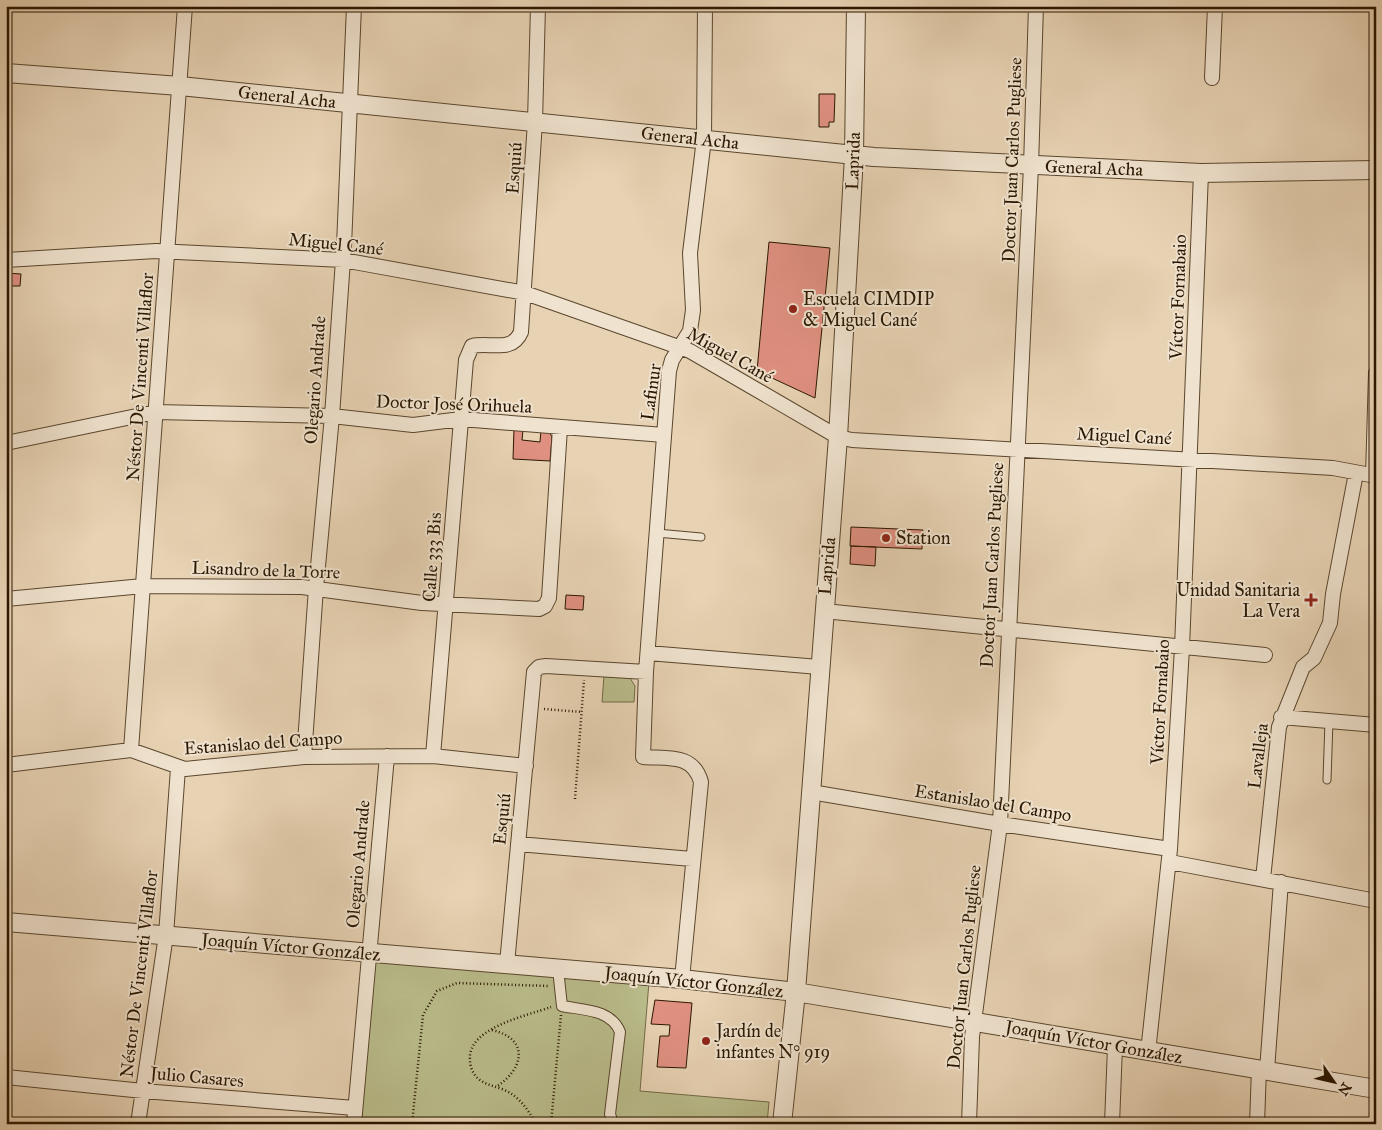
<svg xmlns="http://www.w3.org/2000/svg" width="1382" height="1130" font-family="'IM FELL Great Primer',serif">
<rect width="100%" height="100%" fill="#e7d2b3"/>
<filter id="stains"><feTurbulence type="fractalNoise" baseFrequency=".004" numOctaves="4"/><feColorMatrix values="0 0 0 0 .2 0 0 0 0 .09 0 0 0 0 .02 0 0 0 .5 -.17"/></filter>
<radialGradient id="worn" r=".72"><stop offset=".6" stop-color="#630" stop-opacity="0"/><stop offset="1" stop-color="#630" stop-opacity=".3"/></radialGradient>
<!-- green -->
<path fill="#b9bb8a" stroke="#726945" d="M604,676L630,678L635,686L634,702H602Z
M374,959L649,982L640,1091L769,1102L767,1124H360Z"/>
<!-- building -->
<path fill="#e09081" stroke="#2b1700" d="M819,94H835L834,122H829V127H819Z
M769,242L830,248L815,398L757,371Z
M6,273L21,274L20,286H6Z
M514,429L523,430L522,440L540,442L541,430L549,431L552,437L550,461L513,459Z
M851,527L923,530L922,549L850,546Z
M851,546L876,547L875,566L850,564Z
M566,595L584,596L583,610L565,609Z
M655,1000L692,1003L686,1068L657,1067L660,1036H669L670,1025L651,1024Z"/>
<g fill="none" stroke-linecap="round" stroke-linejoin="round">
<defs>
<path id="service" d="M657,533L701,537
M1327,780L1329,721"/>
<path id="pedestrian" d="M558,969L562,1006C582,1010 611,1009 620,1032L610,1114L613,1124"/>
<path id="minor" d="M1212,78L1215,6
M6,260L156,251L343,260L525,293L690,351L838,437L852,440L1333,468L1376,476
M6,443L156,412L332,416L413,425L461,419L664,435
M1373,476L1376,373
M6,599L143,586L302,587L422,603L539,609L545,606L549,598L560,428
M824,611L1265,655
M648,653L819,667
M1281,717L1376,725
M131,750L185,6
M433,756L466,360L472,346C490,342 512,353 521,332L535,122L538,6
M304,757L316,588L332,416L344,246L354,6
M6,765L131,750L185,769L304,757L433,756L526,766
M811,792L1000,824L1170,849
M518,844L692,859
M1170,862L1376,901
M1263,879L1279,727L1303,667L1314,658L1330,623L1333,594L1356,473
M507,964L534,672L539,667L546,666L646,672
M682,979L701,782C693,753 667,759 643,757L646,672L669,371L672,360L690,331L693,310L690,253L704,139L705,6
M1148,1052L1170,849L1182,648L1201,173
M1267,1070L1281,882
M6,1077L143,1091L355,1108
M138,1124L166,935L178,768
M354,1124L387,756
M969,1124L972,1037L1000,824L1031,166L1036,6
M1112,1124L1115,1046
M1257,1124L1259,1068"/>
<path id="tertiary" d="M6,73L180,86L874,157L1201,173L1376,170
M6,922L682,979L796,992L1376,1089
M782,1124L796,992L838,437L854,156L856,6"/>
</defs>
<!-- service casing -->
<use href="#service" stroke="#5a462d" stroke-width="9"/>
<!-- pedestrian casing -->
<use href="#pedestrian" stroke="#5a462d" stroke-width="12"/>
<!-- minor casing -->
<use href="#minor" stroke="#5a462d" stroke-width="16"/>
<!-- tertiary casing -->
<use href="#tertiary" stroke="#5a462d" stroke-width="20"/>
<!-- path -->
<path stroke="#2b1700" stroke-width="2.5" stroke-dasharray="1 2.5" stroke-linecap="butt" d="M544,709L582,712
M575,799L584,680
M492,1030C530,1039 524,1069 496,1087
M412,1124L423,1015L437,991L457,983L549,986
M536,1124C528,1109 518,1095 502,1089C494,1086 487,1085 480,1080C474,1076 470,1068 470,1060C467,1028 526,1016 551,1007
M551,1124L561,1015"/>
<!-- service -->
<use href="#service" stroke="#efe2ce" stroke-width="7"/>
<!-- pedestrian -->
<use href="#pedestrian" stroke="#efe2ce" stroke-width="10"/>
<!-- minor -->
<use href="#minor" stroke="#efe2ce" stroke-width="14"/>
<!-- tertiary -->
<use href="#tertiary" stroke="#efe2ce" stroke-width="18"/>
</g>
<!-- markers -->
<g fill="#8f2418" stroke="#efe2ce" stroke-width="2">
<circle cx="793" cy="309" r="5"/>
<circle cx="886" cy="538" r="5"/>
<path d="M1308.5 592.5h5v5h5v5h-5v5h-5v-5h-5v-5h5z"/>
<circle cx="706" cy="1041" r="5"/>
</g>
<g text-anchor="middle" stroke-width="4" stroke-linejoin="round" paint-order="stroke">
<!-- street labels -->
<g font-size="18" fill="#2b1700" stroke="#efe2ce">
<text transform="translate(287 97) rotate(6)" y="6">General Acha</text>
<text transform="translate(690 138) rotate(6)" y="6">General Acha</text>
<text transform="translate(1012 160) rotate(-88)" y="6">Doctor Juan Carlos Pugliese</text>
<text transform="translate(853 161) rotate(-88)" y="6">Laprida</text>
<text transform="translate(514 168) rotate(-86)" y="6">Esquiú</text>
<text transform="translate(1094 168) rotate(2)" y="6">General Acha</text>
<text transform="translate(336 244) rotate(6)" y="6">Miguel Cané</text>
<text transform="translate(1178 297) rotate(-88)" y="6">Víctor Fornabaio</text>
<text transform="translate(730 355) rotate(29)" y="6">Miguel Cané</text>
<text transform="translate(140 377) rotate(-86)" y="6">Néstor De Vincenti Villaflor</text>
<text transform="translate(315 380) rotate(-86)" y="6">Olegario Andrade</text>
<text transform="translate(651 392) rotate(-82)" y="6">Lafinur</text>
<text transform="translate(454 404) rotate(2)" y="6">Doctor José Orihuela</text>
<text transform="translate(1124 436) rotate(3)" y="6">Miguel Cané</text>
<text transform="translate(432 557) rotate(-86)" y="6">Calle 333 Bis</text>
<text transform="translate(992 565) rotate(-87)" y="6">Doctor Juan Carlos Pugliese</text>
<text transform="translate(827 566) rotate(-85)" y="6">Laprida</text>
<text transform="translate(266 570) rotate(2)" y="6">Lisandro de la Torre</text>
<text transform="translate(1160 702) rotate(-87)" y="6">Víctor Fornabaio</text>
<text transform="translate(263 743) rotate(-4)" y="6">Estanislao del Campo</text>
<text transform="translate(1258 756) rotate(-83)" y="6">Lavalleja</text>
<text transform="translate(993 803) rotate(9)" y="6">Estanislao del Campo</text>
<text transform="translate(502 819) rotate(-84)" y="6">Esquiú</text>
<text transform="translate(358 864) rotate(-85)" y="6">Olegario Andrade</text>
<text transform="translate(291 947) rotate(5)" y="6">Joaquín Víctor González</text>
<text transform="translate(964 967) rotate(-84)" y="6">Doctor Juan Carlos Pugliese</text>
<text transform="translate(139 974) rotate(-83)" y="6">Néstor De Vincenti Villaflor</text>
<text transform="translate(694 982) rotate(6)" y="6">Joaquín Víctor González</text>
<text transform="translate(1094 1042) rotate(10)" y="6">Joaquín Víctor González</text>
<text transform="translate(197 1077) rotate(5)" y="6">Julio Casares</text>
</g>
<!-- poi labels -->
<g font-size="18" fill="#2b1700" stroke="#efe2ce" text-anchor="start">
<text x="803" y="305">Escuela CIMDIP<tspan x="803" dy="21">&amp; Miguel Cané</tspan></text>
<text x="896" y="544">Station</text>
<text x="1300" y="596" text-anchor="end">Unidad Sanitaria<tspan x="1300" dy="21">La Vera</tspan></text>
<text x="716" y="1037">Jardín de<tspan x="716" dy="21">infantes N° 919</tspan></text>
</g>
</g>
<!-- margin -->
<rect width="1382" height="1130" fill="none" stroke="#e7d2b3" stroke-width="25"/>
<rect x="8" y="8" width="1367" height="1115" fill="none" stroke="#2b1700" stroke-width="2.5"/>
<rect x="12" y="12" width="1357" height="1105" fill="none" stroke="#2b1700"/>
<!-- north arrow -->
<g transform="translate(1334 1082) rotate(124)" stroke="#efe2ce" stroke-width="4" paint-order="stroke">
<path d="M0-4L9 19L0 12L-9 19Z" fill="#2b1700"/>
<text y="-8" font-size="14" font-weight="bold" text-anchor="middle" fill="#2b1700">N</text>
</g>
<rect width="100%" height="100%" filter="url(#stains)"/>
<rect width="100%" height="100%" fill="url(#worn)"/>
</svg>
